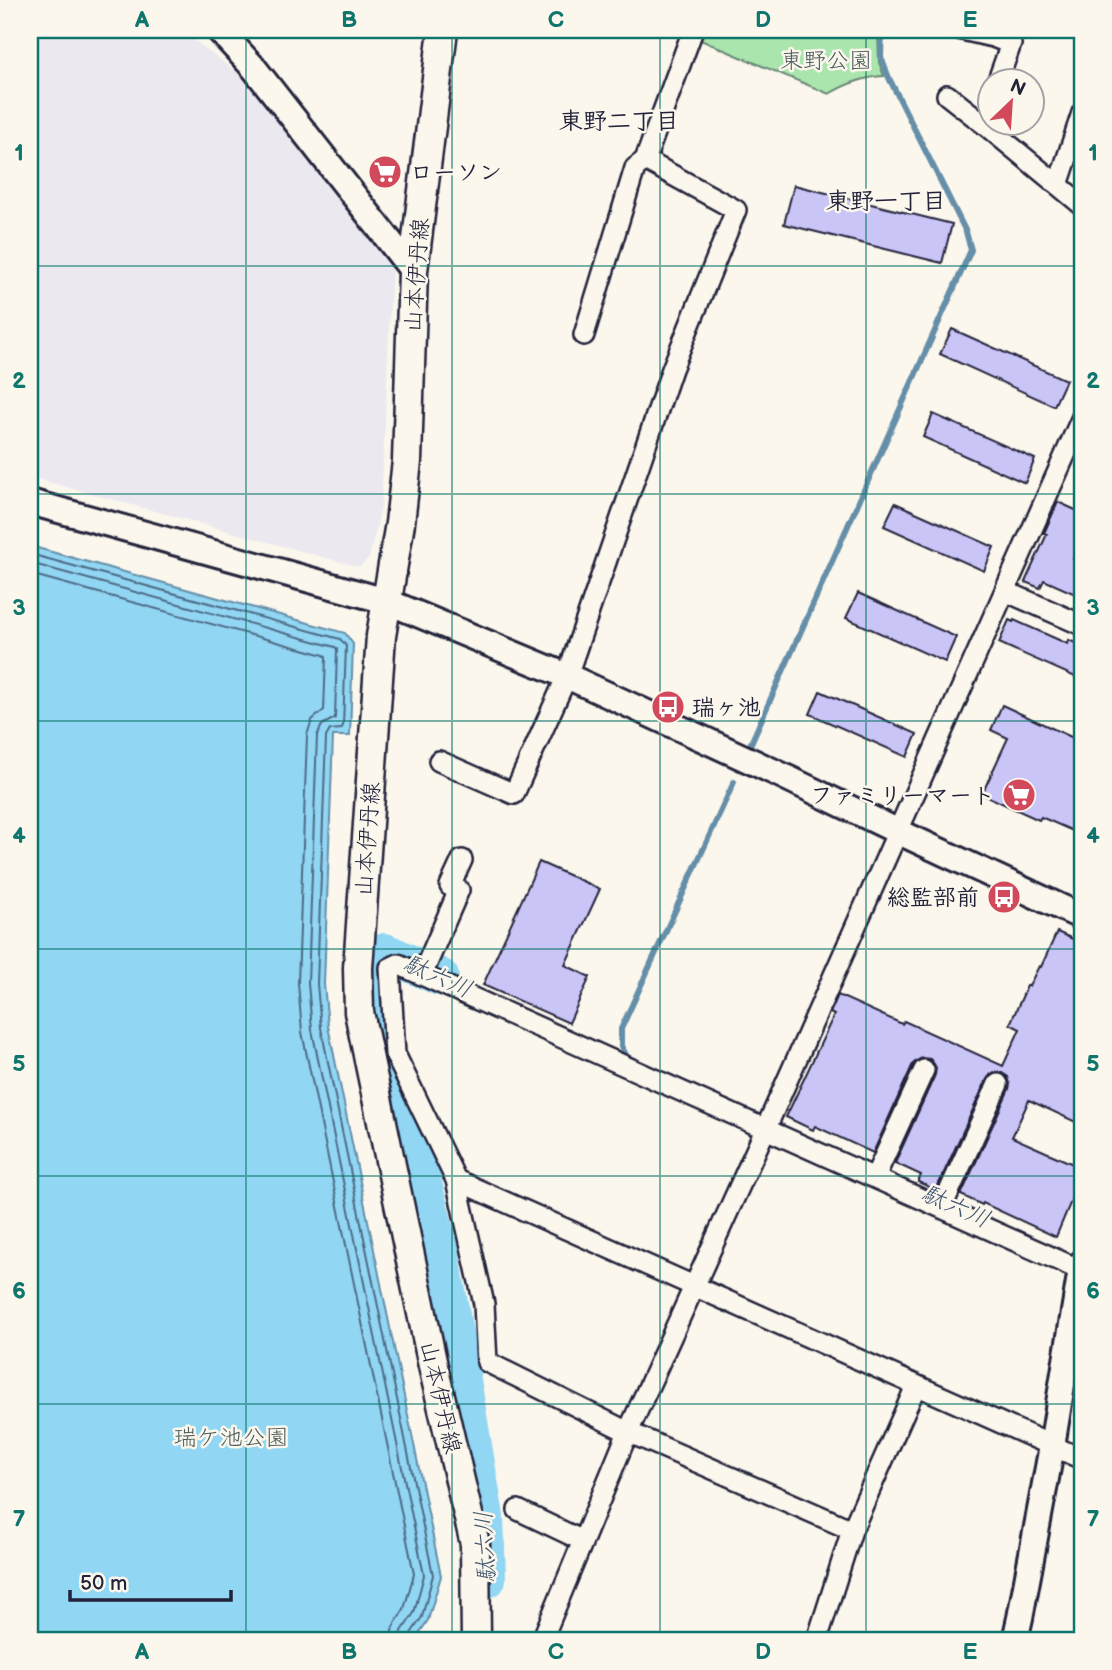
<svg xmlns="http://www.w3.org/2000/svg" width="1112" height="1670" font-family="'Balsamiq Sans','Klee One',sans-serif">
<rect width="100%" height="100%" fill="#fbf7ec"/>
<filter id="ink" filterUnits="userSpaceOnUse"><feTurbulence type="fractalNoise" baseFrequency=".0143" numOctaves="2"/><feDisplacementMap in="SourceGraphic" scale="14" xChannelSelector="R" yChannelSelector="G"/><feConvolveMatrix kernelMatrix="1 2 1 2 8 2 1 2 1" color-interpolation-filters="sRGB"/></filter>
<g filter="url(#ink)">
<!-- built -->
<path fill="#ece8ef" d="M30,30H180L243,77L392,265L381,508L369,558L359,567L30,477Z"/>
<!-- green -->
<path fill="#a9e5ac" stroke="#668474" stroke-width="2" d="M701,30H807L812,33L814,30H878L879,62L884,76C864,77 846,84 829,94L698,39Z"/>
<!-- water -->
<path fill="#91d6f3" stroke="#658ea9" stroke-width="2" d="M30,546L345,633L353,644L350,736H333L324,984L328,1026L441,1576L428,1620L415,1640H30Z"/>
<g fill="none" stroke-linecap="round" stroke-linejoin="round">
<!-- shore -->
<path stroke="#4e6a85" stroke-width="2" d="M30,554L340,639L346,646L343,726L341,729L330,730L326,737L317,984L321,1028L433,1575L422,1617L410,1635V1640
M30,563L335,647L337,649L335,718L322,725L317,736L308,983L312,1030L424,1575L414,1613L402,1631L401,1640
M30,574L324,655L326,657L324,710L312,720L307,735L298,983L302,1032L414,1574L404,1609L393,1627L390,1640"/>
<!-- stream -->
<path stroke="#658ea9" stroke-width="6" d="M751,743L971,250L966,232L889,78L881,57L882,30
M629,1060L621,1046V1029L734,782"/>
<!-- river -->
<path stroke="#91d6f3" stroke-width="38" d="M440,977L385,952L376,955L379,1025L386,1088L407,1146L422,1180L440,1250L485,1517L487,1579"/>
</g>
<!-- building -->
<path fill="#c9c5f7" stroke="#22223b" stroke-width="2" d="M794,185L952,224L942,263L784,224Z
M952,329L1066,380L1054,406L940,354Z
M933,414L1035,459L1025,483L923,437Z
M1058,502L1082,513V539L1073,559L1082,563V597L1044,580L1040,588L1025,582L1047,534L1044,533Z
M895,503L994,547L984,571L884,526Z
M858,593L956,637L945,662L846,618Z
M1009,620L1013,622L1014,620L1068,644L1069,640L1082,646V680L999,643Z
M820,691L917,734L907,757L810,714Z
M1002,705L1082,742V835L1041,817L1039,820L982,794L1008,738L991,730Z
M539,862L600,889L565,965L590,977L569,1023L483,985Z
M1057,932L1082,943V1125L1029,1100L1012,1137L1082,1168V1175L1056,1237L983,1203L982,1205L961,1195L1009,1089L1010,1084L1008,1077L1002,1073L998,1072L991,1074L987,1079L936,1190L918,1182L921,1175L895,1163L935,1075L936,1068L934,1064L930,1059L922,1058L918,1060L913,1064L873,1153L815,1126L813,1130L786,1117L834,1015L830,1013L838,995L902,1024L904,1021L1003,1066L1020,1029L1010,1024L1027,986H1029L1039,966L1041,967Z"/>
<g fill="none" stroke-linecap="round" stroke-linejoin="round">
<defs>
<path id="minor" d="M962,30L993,37L1011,44L998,80
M947,95L984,124L1082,205
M1058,185L1082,113
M584,335L635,168L645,160L693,30
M1005,591L1082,625
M439,761L514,794L567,676L672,369L736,210L645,160
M422,975L459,890L450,886L462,860
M875,1177L924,1070
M456,1180L1082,1459
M942,1207L998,1084
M518,1510L583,1541
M852,1530L628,1432L487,1362L484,1304L456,1180L395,1054L390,968L398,964L422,975L1080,1270
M542,1640L628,1432L766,1128L1082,417
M817,1640L852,1530L916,1386"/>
<path id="tertiary" d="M219,30L254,68L413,271
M30,502L386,601L567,676L781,775L899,832L1082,917
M1015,1640L1020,1618L1052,1446L1082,1263"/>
<path id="secondary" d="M443,30L413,271L407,461L400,523L381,636L358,968L359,1012L433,1366L475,1544L476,1640"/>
</defs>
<!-- minor casing -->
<use href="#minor" stroke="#22223b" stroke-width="24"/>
<!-- tertiary casing -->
<use href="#tertiary" stroke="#22223b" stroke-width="30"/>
<!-- secondary casing -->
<use href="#secondary" stroke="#22223b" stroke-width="33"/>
<!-- minor -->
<use href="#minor" stroke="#fbf7ec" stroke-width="19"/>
<!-- tertiary -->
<use href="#tertiary" stroke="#fbf7ec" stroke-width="24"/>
<!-- secondary -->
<use href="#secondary" stroke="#fbf7ec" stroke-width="28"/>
</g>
</g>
<!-- grid -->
<path fill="none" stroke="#0f766e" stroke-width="2" stroke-opacity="0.55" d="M246,30V1640M452,30V1640M660,30V1640M866,30V1640M30,266H1082M30,494H1082M30,721H1082M30,949H1082M30,1176H1082M30,1404H1082"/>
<!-- icons -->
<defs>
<symbol id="supermarket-disc" viewBox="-11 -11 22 22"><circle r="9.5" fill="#d1495b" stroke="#fbf7ec"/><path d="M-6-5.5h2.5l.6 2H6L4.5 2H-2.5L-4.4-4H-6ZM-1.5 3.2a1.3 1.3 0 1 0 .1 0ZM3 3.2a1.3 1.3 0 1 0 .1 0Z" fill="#fff"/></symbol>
<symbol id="bus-disc" viewBox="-11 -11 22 22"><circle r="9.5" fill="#d1495b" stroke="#fbf7ec"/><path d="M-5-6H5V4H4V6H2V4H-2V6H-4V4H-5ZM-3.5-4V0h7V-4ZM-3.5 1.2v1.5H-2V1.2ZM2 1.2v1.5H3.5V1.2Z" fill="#fff"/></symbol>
</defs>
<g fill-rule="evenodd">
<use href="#supermarket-disc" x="366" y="153" width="38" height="38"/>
<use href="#bus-disc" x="649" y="688" width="38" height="38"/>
<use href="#supermarket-disc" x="1000" y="776" width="38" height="38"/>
<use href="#bus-disc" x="985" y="878" width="38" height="38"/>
</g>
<g text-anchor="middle" stroke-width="5" stroke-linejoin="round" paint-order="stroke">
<!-- park labels -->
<g font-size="23" fill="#4a5c5d" stroke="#fbf7ec">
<text x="826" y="68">東野公園</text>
<text x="231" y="1445">瑞ケ池公園</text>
</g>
<!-- poi labels -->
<g font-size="23" font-weight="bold" fill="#22223b" stroke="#fbf7ec" text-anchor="start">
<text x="410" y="180">ローソン</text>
<text x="692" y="715">瑞ヶ池</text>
<text x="995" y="803" text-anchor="end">ファミリーマート</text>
<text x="979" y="905" text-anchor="end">総監部前</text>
</g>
<!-- street labels -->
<g font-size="23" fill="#22223b" stroke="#fbf7ec">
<text transform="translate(416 275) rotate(-86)" y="8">山本伊丹線</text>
<text transform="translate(367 839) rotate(-86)" y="8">山本伊丹線</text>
<text transform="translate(441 1397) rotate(77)" y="8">山本伊丹線</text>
</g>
<!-- neighbourhood labels -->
<g font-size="24" font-weight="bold" fill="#22223b" stroke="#fbf7ec">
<text x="619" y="129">東野二丁目</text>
<text x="886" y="209">東野一丁目</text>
</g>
<!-- water labels -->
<g font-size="24" font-style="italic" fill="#435872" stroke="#fbf7ec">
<text transform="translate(438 976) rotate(24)" y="8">駄六川</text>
<text transform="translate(956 1206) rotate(24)" y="8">駄六川</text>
<text transform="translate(485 1547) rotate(-93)" y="8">駄六川</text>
</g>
</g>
<!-- margin -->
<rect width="1112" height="1670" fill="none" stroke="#fbf7ec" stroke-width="77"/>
<!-- north arrow -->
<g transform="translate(1011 102) rotate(25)"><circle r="33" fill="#fbf7ec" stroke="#a4a2a5" stroke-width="2"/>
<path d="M0-5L12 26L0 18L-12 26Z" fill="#d1495b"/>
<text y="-10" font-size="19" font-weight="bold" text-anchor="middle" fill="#22223b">N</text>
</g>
<!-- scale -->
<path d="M70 1590v10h161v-10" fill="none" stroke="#22223b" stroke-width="3.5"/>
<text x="80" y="1590" font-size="21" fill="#22223b" stroke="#fbf7ec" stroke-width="5" paint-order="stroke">50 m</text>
<rect x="38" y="38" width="1036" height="1594" fill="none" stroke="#0f766e" stroke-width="2.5"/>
<g font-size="23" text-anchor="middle" font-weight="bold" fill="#0f766e">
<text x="142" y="27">A</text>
<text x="349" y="27">B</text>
<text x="556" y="27">C</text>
<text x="763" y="27">D</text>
<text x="970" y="27">E</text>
<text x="19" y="160">1</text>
<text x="1093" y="160">1</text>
<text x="19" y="388">2</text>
<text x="1093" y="388">2</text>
<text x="19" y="615">3</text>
<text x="1093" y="615">3</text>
<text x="19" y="843">4</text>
<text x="1093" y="843">4</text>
<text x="19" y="1071">5</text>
<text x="1093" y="1071">5</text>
<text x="19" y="1298">6</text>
<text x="1093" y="1298">6</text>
<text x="19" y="1526">7</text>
<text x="1093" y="1526">7</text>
<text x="142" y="1659">A</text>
<text x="349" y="1659">B</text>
<text x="556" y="1659">C</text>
<text x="763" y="1659">D</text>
<text x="970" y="1659">E</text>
</g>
</svg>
